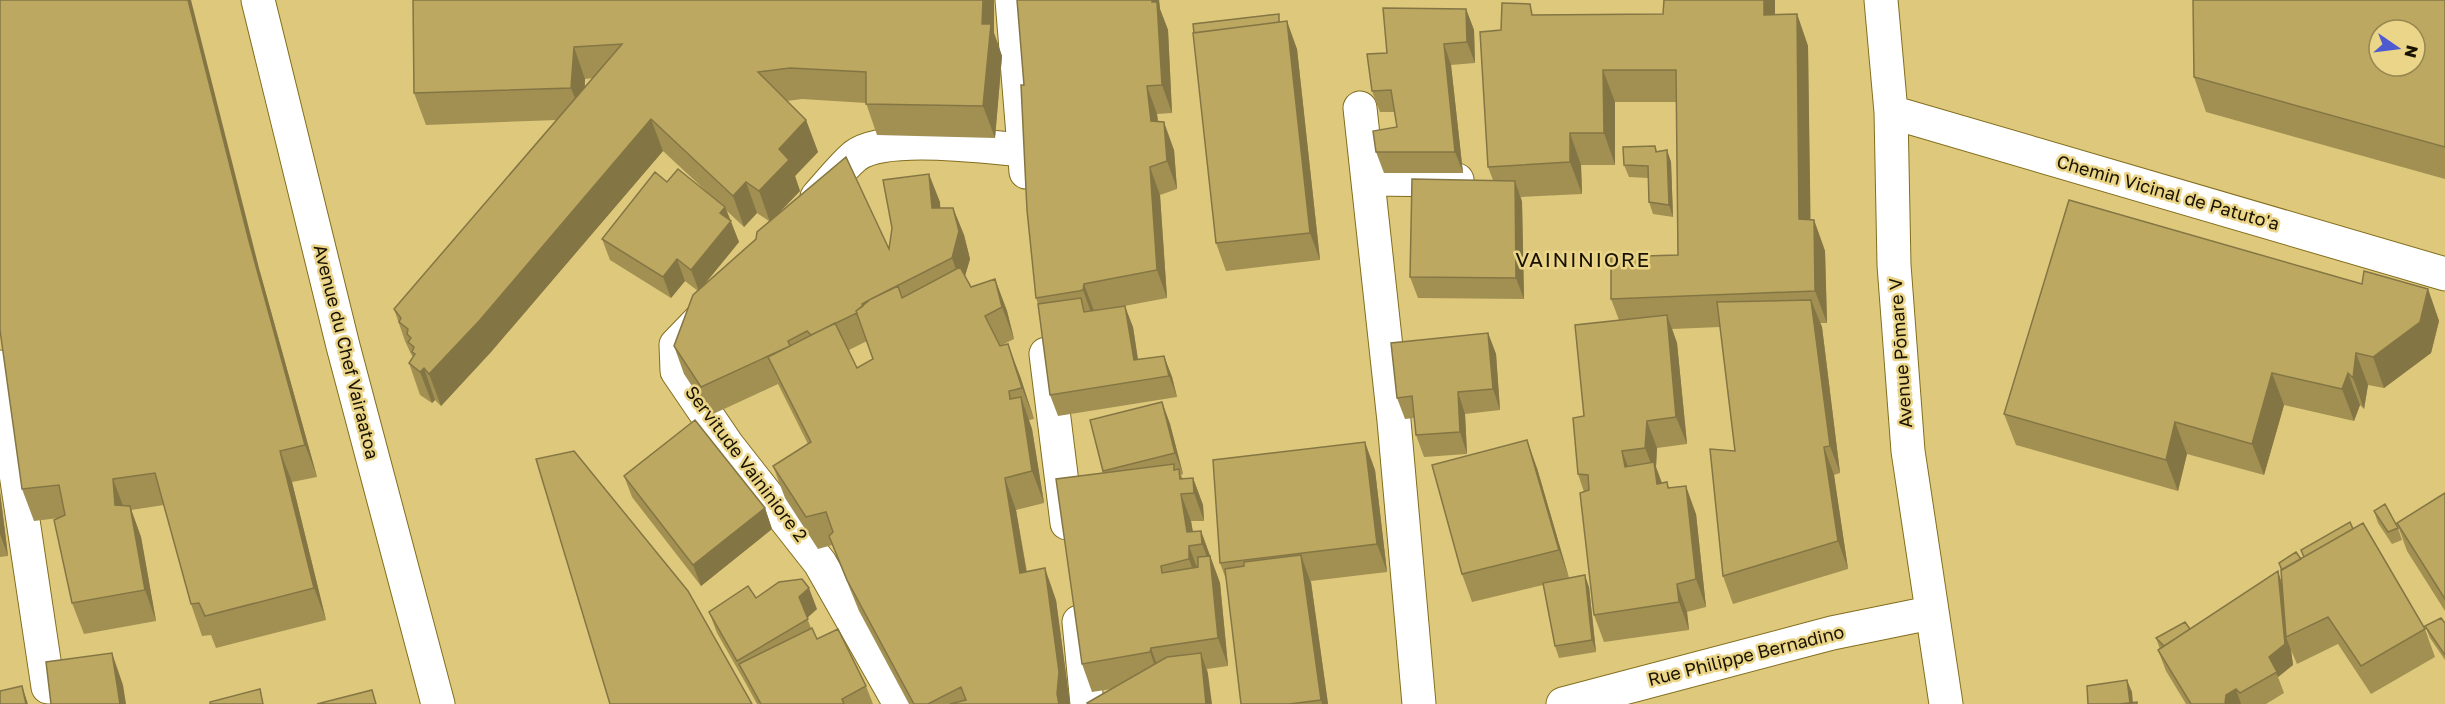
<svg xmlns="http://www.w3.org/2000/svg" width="2445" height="704" font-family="'Golos Text',sans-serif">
<rect width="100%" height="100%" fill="#dec87c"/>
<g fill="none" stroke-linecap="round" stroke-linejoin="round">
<defs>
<path id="minor" d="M1012,0L1026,172
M1360,108L1394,421L1419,704
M1368,179L1457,180
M817,197C829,184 841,168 855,156C885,133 984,147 1023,150
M703,317L676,345L677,371L728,446L820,563L900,704
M1046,354L1067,523
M0,367L48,687
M1079,622L1087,704
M1563,704L1832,633L1930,613"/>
<path id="secondary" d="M258,0L343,346L438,704
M1881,0L1891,112L1894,265L1908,451L1946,704
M1891,112L2445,274"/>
</defs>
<!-- minor casing -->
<use href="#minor" stroke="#836e1e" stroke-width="35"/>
<!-- secondary casing -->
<use href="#secondary" stroke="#836e1e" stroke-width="35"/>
<!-- minor -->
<use href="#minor" stroke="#fff" stroke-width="33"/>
<!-- secondary -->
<use href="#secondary" stroke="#fff" stroke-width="33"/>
</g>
<!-- wall -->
<path fill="#a29053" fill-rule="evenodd" d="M413,0H994V33L1002,56L995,138L877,135L866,103L802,99L787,101L806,120L818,152L795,176L800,191L781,211L889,249L940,202V208H953L964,235L970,259L965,276L971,287L995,279L1007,311L1014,339L1000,346L1020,376L1034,419L1029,420L1032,429L1044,503L1016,510L1027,572L1056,600L1070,704H909L859,611L832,545L818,549L785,498L773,466L808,444L778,384L711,415L684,374L674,346L698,291L685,281L671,298L610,260L602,239L667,182L707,192L663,151L491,352L441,406L435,400L432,403L420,395L409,363L413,357L411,354L405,341L394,309L557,120L426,125L414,93ZM593,78L585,88V79ZM727,211L744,227L757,213L769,221L756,239L704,285L739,242ZM867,341L873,359L857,368L849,350Z
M1017,0H1159L1160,9L1168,30L1172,113L1157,114L1158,121L1174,150L1177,189L1160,195L1167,298L1108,309L1133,327L1138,359L1164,356L1172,377L1177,397L1058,416L1050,395L1038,304L1036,298L1024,85Z
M1664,0H1775V14H1797L1808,46L1810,219L1814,220L1825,251L1827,323H1820L1822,327L1840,473L1834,475L1848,569L1733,604L1723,576L1735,451L1720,327L1672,329L1677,343L1687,444L1657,448L1656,467L1662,483L1667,482L1669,488L1696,514L1706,607L1687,612L1689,630L1604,642L1594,615L1584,492L1578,474L1584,416L1619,320L1611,299L1678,255L1676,102H1615V165H1581L1582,194L1521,197L1522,202L1524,299L1418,298L1410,277L1493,180L1488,167L1501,30L1534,15L1663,14Z
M2445,0V179L2206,112L2194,77Z
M1466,9L1474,30L1475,63L1451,65L1463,173H1384L1376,152L1397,127L1394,112H1380L1372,91L1387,53Z
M1281,22L1297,49L1320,260L1226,271L1216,243Z
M1655,146L1657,151L1667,150L1671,162L1673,217L1653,214L1649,202L1648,178L1629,177L1624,165Z
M260,272L317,477L292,482L326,620L216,648L211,635L202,636L191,604L164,505L131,510L141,537L156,621L84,634L72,603L59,518L34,521L22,489Z
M2362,284L2428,289L2439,321L2431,353L2384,388L2368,385L2364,409L2360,405L2354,421L2284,405L2264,475L2187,454L2178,491L2016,445L2004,414Z
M1488,333L1496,354L1500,410L1465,414L1467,454L1424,457L1416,435L1414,418L1405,419L1397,398Z
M1162,402L1170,424L1183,474L1181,475L1183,479L1193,478L1203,505L1204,521H1191L1193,532L1201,531L1220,583L1228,666L1207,669L1208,674L1092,692L1082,664L1103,473L1090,420Z
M1537,468L1569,578L1589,587L1596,652L1559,658L1555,646L1543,585L1472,602L1462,574Z
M1375,470L1387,572L1311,581L1328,704H1241L1227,582L1220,563Z
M624,476L765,508L772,529L701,586L632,497Z
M0,492L8,556L0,557Z
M2445,493V611L2407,551L2397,523Z
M2374,511L2398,528L2402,540L2392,544L2378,523Z
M2353,529L2425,629L2435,657L2371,694L2338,644L2297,664L2291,650L2293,665L2278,677L2284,693L2266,704H2186L2166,671L2158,650L2160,649L2156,638L2190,629L2282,583L2281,570L2279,563L2301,559L2304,557L2301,550Z
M817,609L807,618L811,628L817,639L866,686L873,704H757L745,682L717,633L709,612Z
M2445,623V660L2430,638L2425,626Z"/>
<!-- shaded-wall -->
<path fill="#847644" d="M188,0H191L260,272L317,477L305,445L249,241Z
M983,0H994V33L1002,56L995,138L983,106Z
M1152,0H1159L1160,9L1168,30L1172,113L1162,85Z
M1764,0H1775V46L1764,15Z
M1466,9L1474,30L1475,63L1467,42Z
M1797,14L1808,46L1811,251L1799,219Z
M1287,21L1297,49L1320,260L1310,233Z
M1444,44L1451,65L1463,173L1455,152Z
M574,47L585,79L583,119L571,88Z
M1603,70L1615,102V165L1604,133Z
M1147,86L1157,114L1161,149L1151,121Z
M651,119L663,151L491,352L441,406L429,374Z
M806,120L818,152L795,176L800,191L770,222L759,191L779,149Z
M1164,122L1174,150L1177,189L1167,161Z
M1570,133L1581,165L1582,194L1570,162Z
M1667,150L1671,162L1673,217L1669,205Z
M1150,167L1160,195L1167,298L1157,270Z
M929,174L940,202L942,236L932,208Z
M1515,181L1522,202L1524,299L1516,278Z
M746,182L757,213L744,227L733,196Z
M725,207L739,242L699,291L691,270L720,213Z
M953,208L964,235L970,259L962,286L952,258Z
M1814,220L1825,251L1827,323L1815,291Z
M677,259L685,281L671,298L663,277Z
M995,279L1007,311L1014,339L1002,307Z
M1084,284L1094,311L1093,318L1083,290Z
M2428,289L2439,321L2431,353L2384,388L2373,357Z
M1811,300L1822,327L1840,473L1830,446Z
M1125,306L1133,327L1141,381L1134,360Z
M1667,315L1677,343L1687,444L1676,417Z
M1488,333L1496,354L1500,410L1493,389Z
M1008,344L1020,376L1034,419L1022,388Z
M2356,353L2368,385L2364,409L2353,378Z
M1164,356L1172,377L1177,397L1169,376Z
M424,368L435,400L432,403L420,372Z
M2272,373L2284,405L2264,475L2252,444Z
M2348,373L2360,405L2354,421L2342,389Z
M1458,392L1465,414L1467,454L1460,432Z
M1021,397L1032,429L1044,503L1032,471Z
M1162,402L1170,424L1183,474L1175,453Z
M1647,421L1657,448L1656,467L1664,489L1657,484L1656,476L1645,448Z
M2175,422L2187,454L2178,491L2166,460Z
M1527,440L1537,468L1569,578L1559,550Z
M1365,442L1375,470L1387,572L1377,544Z
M1824,447L1834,475L1848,569L1838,541Z
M280,451L292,482L326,620L314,588Z
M1622,451L1633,479L1625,467Z
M1005,478L1016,510L1032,605L1020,573Z
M1193,478L1203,505L1204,521L1194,493Z
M113,479L125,511L115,505Z
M1686,486L1696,514L1706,607L1696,579Z
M0,492L8,556L0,534Z
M1181,494L1191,521L1195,545L1187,532Z
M130,506L141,537L156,621L145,590Z
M765,508L772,529L701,586L693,565Z
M1201,531L1220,583L1228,666L1218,638L1211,568L1202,544Z
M1189,546L1199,573V587L1189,559Z
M1301,555L1311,583L1328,704H1322L1321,700Z
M1045,568L1056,600L1070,704H1059L1057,694Z
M2278,571L2285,593L2286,637L2291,650L2293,665L2278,677L2269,657Z
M1585,575L1589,587L1596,652L1592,640Z
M1677,584L1687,612L1689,630L1679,602Z
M809,588L817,609L807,618L799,597Z
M1151,648L1161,676L1160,680L1150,652Z
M112,653L123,685L126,704H120Z
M1201,653L1208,674L1212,704H1206Z
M2127,680L2132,692L2133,704H2130Z
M22,686L28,704H26Z
M2236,689L2241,704H2225L2226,695Z"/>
<!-- building -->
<path fill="#bca861" stroke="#847644" stroke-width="1.5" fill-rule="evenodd" d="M0,0H188L249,241L305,445L280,451L314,588L205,616L199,603L191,604L155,473L113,479L115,505L130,506L145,590L72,603L54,520L65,515L59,485L22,489L0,330Z
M413,0H983L982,24H991L983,106L866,104V72L790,68L758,72L806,120L779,149L789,160L759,191L746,182L733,196L651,119L480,320L429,374L424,368L420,372L409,363L415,354L412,352L414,347L408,342L411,338L407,334L408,329L399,322L401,318L394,309L622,44L574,47L571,88L414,93Z
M1017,0H1152V2H1157L1162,85L1147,86L1151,121L1164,122L1167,161L1150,167L1157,270L1084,284L1083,290L1079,291L1036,298L1027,210L1021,85H1024Z
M1664,0H1764V15L1797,14L1799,219L1814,220L1815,291L1611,299V257L1678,255L1676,70H1603L1604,133H1570V162L1488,167L1480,32L1501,30L1502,3L1530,4L1532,15L1663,14Z
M2193,0H2445V147L2194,77ZM2379,30H2415V66H2379Z
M1383,8L1466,9L1467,42L1444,44L1455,152H1376L1373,131L1397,127L1391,90L1372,91L1367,54L1387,53Z
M1279,14V22L1194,33L1193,24Z
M1287,21L1310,233L1216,243L1193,33Z
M1655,146L1656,152L1667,150L1669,205L1649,202L1648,166L1624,165L1623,147Z
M846,157L889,249L892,228L883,180L929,174L932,208H953L959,231L952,258L871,299L862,304L863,306L856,311L857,313L811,335L807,331L788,341L790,346L701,387L674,346L693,295L756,239L757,232Z
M678,169L725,207L720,213L731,221L691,270L677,259L663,277L602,239L655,172L667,182Z
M1412,179L1515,181L1516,278L1410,277Z
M2069,200L2362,284L2364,271L2428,289L2420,322L2373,357L2356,353L2353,378L2348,373L2342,389L2272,373L2252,444L2175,422L2166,460L2004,414Z
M960,267L971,287L995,279L1002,307L985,316L1000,346L1008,344L1022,388L1009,391L1010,399L1021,397L1032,471L1005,478L1020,573L1045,568L1059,672L1057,694L1059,704H950L966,700L961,687L928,704H914L847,580L829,536L833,532L826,512L806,517L773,466L811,442L768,357L835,323L857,368L873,359L856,311L871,299L898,286L902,298Z
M1081,298L1084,312L1125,306L1134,360L1164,356L1169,376L1050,395L1038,304Z
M1811,300L1830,446L1824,447L1838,541L1723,576L1710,449L1735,451L1717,302Z
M1667,315L1676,417L1647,421L1645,448L1622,451L1625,467L1654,462L1657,484L1667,482L1668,488L1686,486L1696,579L1677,584L1679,602L1594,615L1580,493L1589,490L1588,475L1578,474L1573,418L1584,416L1575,325Z
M1488,333L1493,389L1458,392L1460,432L1416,435L1412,396L1397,398L1391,343Z
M1162,402L1175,453L1103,471L1090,420Z
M695,420L765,508L693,565L624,476Z
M1527,440L1559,550L1462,574L1432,465Z
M1365,442L1377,544L1220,563L1213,460Z
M574,451L688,591L752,704H610L536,459Z
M1174,464V470L1179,469L1180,479L1193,478L1194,493L1181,494L1187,532L1201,531L1202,544L1189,546V559L1161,566L1162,573L1198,567V557L1210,556L1218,638L1151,648L1150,652L1082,664L1056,479Z
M2445,493V599L2397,523Z
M2385,504L2398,528L2388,532L2374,511Z
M2350,522L2353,529L2304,557L2301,550Z
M2363,523L2425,629L2361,666L2328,617L2286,637L2281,570Z
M2296,552L2301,559L2282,570L2279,563Z
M1301,555L1321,700L1289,704H1241L1225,569L1244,566V562Z
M2278,571L2285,644L2269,657L2277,672L2240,693L2236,689L2226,695L2225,704H2191L2158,650Z
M1585,575L1592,640L1555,646L1543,583Z
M802,579L809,588L799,597L808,619L737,661L709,612L748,586L756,598L779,582Z
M2441,618L2445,623V655L2425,626Z
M2185,622L2190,629L2164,646L2156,638Z
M812,628L817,639L838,629L866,686L842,699L844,704H761L739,664Z
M112,653L120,704H51L46,662Z
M1201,653L1206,704H1088L1087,703L1167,657Z
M2127,680L2130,703L2119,704H2088L2087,686Z
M22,686L26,704H0V691Z
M260,689L263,704H210V702Z
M372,690L376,704H317Z
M2137,702V704H2119Z"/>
<g text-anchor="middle" stroke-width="5" stroke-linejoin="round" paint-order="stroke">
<!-- street labels -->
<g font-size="18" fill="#181200" stroke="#ebd588">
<text transform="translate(2168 193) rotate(16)" y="6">Chemin Vicinal de Patuto'a</text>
<text transform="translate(346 352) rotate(76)" y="6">Avenue du Chef Vairaatoa</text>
<text transform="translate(1901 353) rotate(-94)" y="6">Avenue Pōmare V</text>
<text transform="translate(746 464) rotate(53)" y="6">Servitude Vaininiore 2</text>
<text transform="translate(1746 656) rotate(-14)" y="6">Rue Philippe Bernadino</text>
</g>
<!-- quarter labels -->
<g font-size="21" letter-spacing="1.5" fill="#181200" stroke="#ebd588">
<text x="1583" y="267">VAININIORE</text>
</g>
</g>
<!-- north arrow -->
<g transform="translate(2397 48) rotate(104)"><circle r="28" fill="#ebd588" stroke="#978752" stroke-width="1.5"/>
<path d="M0-4.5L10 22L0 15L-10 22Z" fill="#4e5bd0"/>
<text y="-9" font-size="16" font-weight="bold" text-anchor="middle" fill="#181200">N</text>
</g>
</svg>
